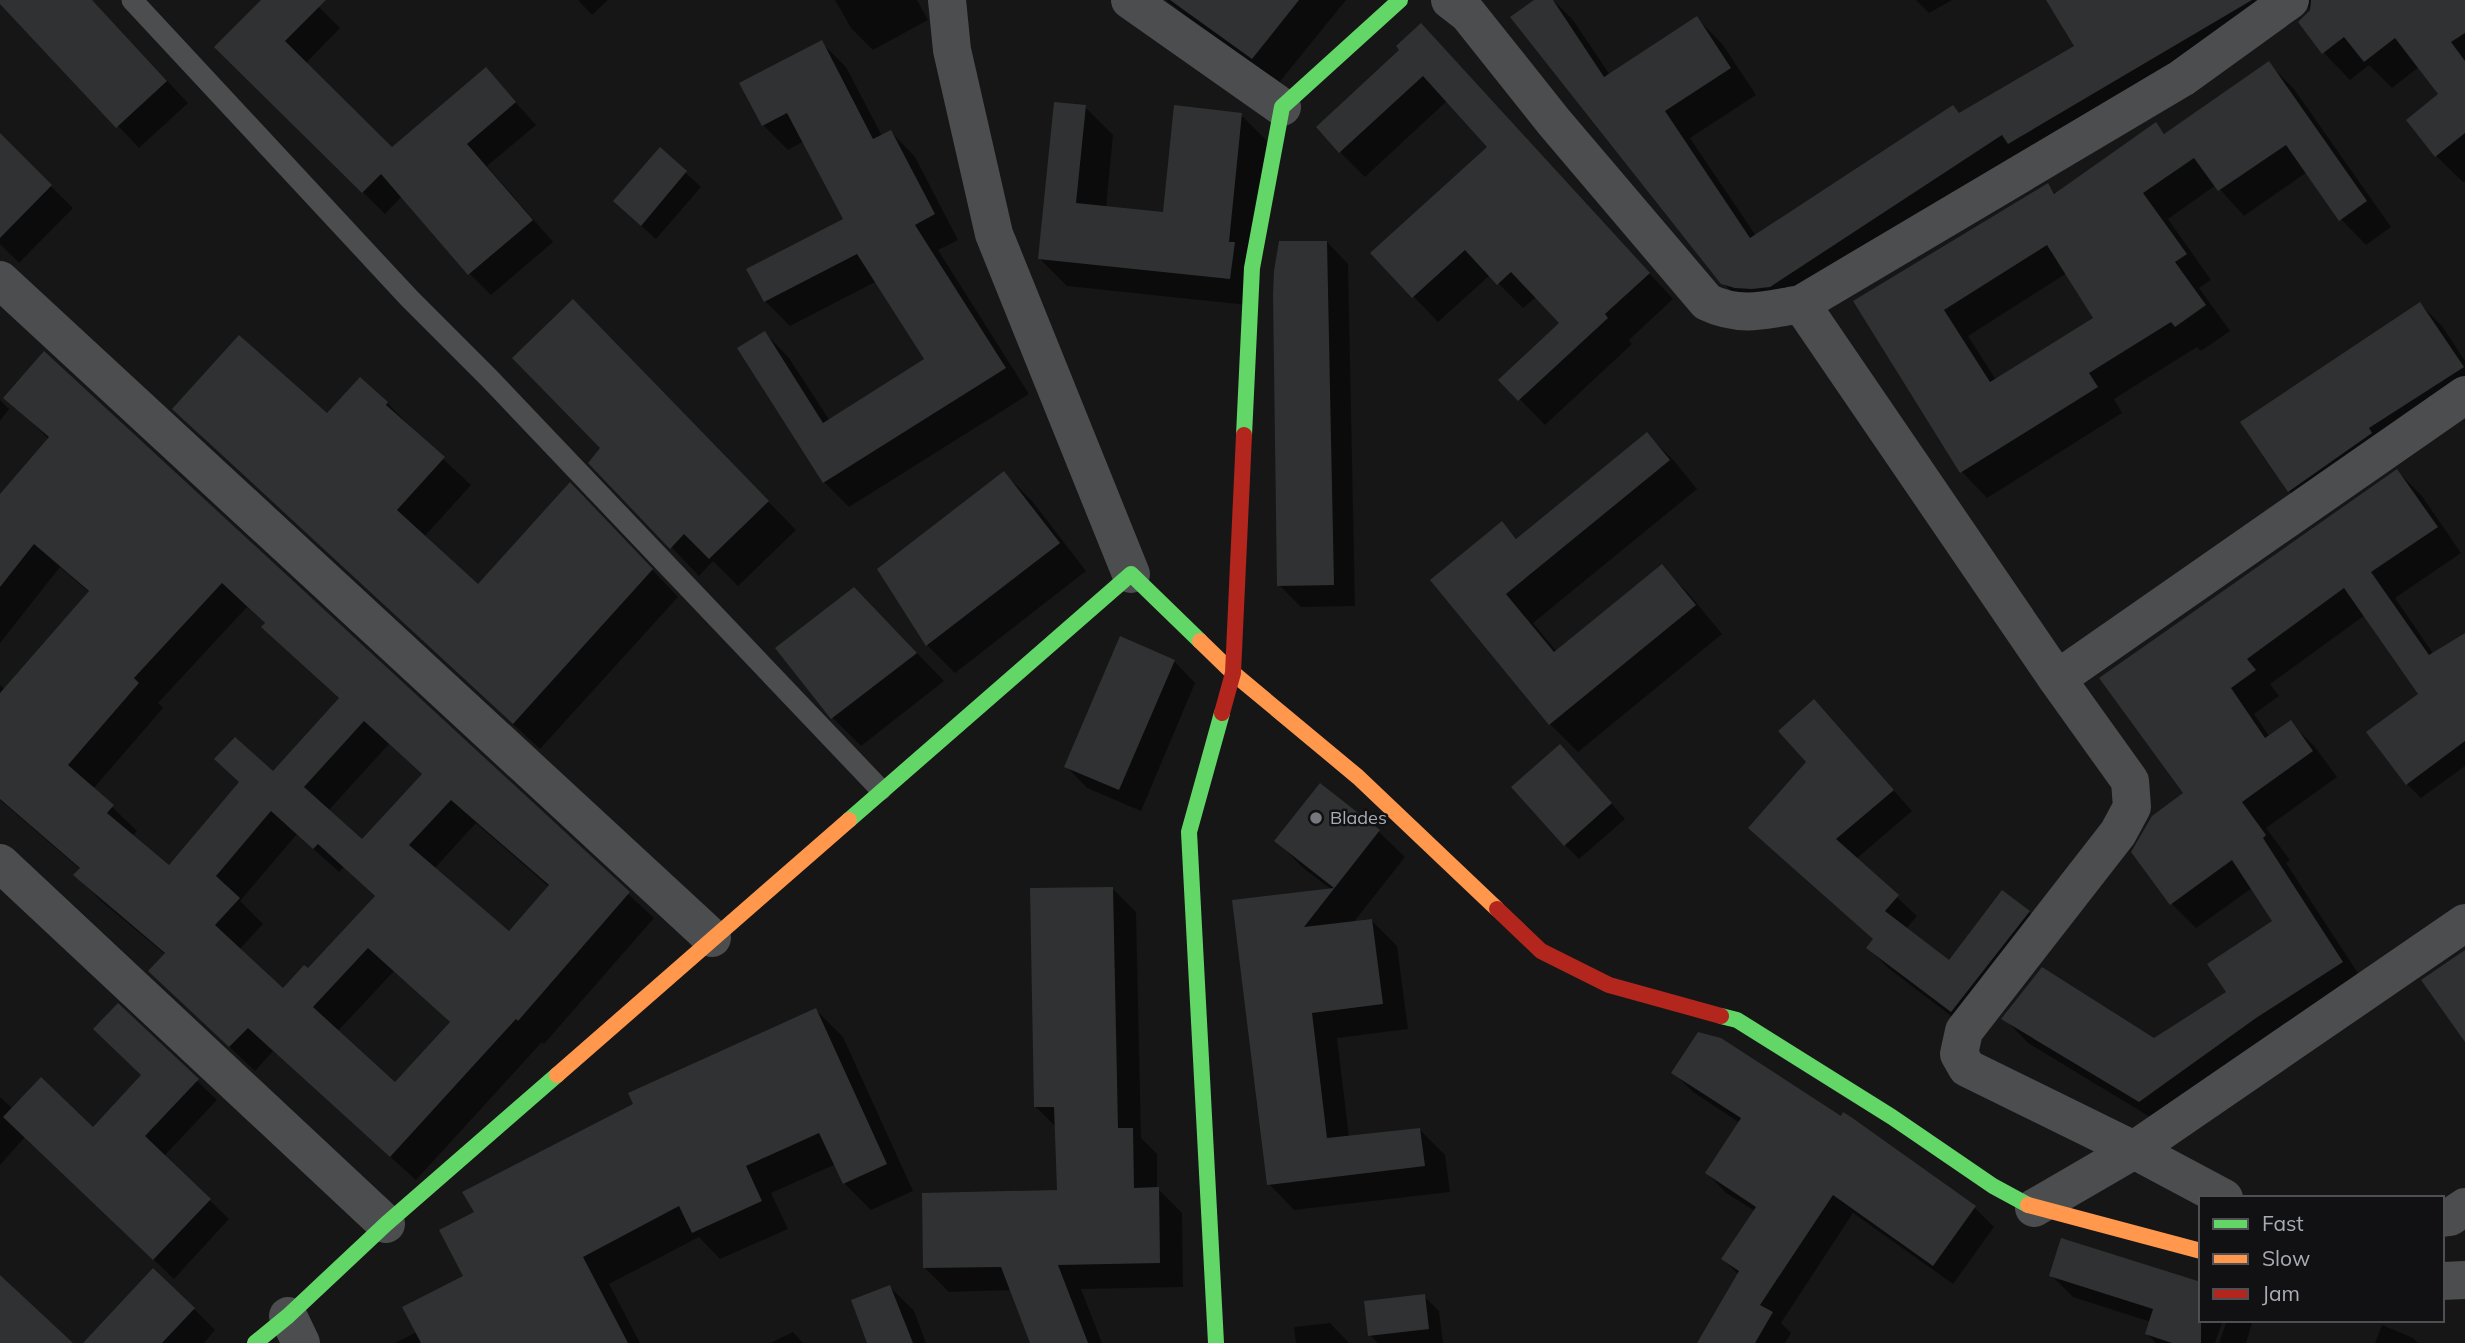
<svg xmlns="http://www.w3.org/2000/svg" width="2465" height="1343" font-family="Mulish,sans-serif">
<rect width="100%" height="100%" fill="#161616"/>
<!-- shadow -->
<path fill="#0007" fill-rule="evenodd" d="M0,0H91L188,103L139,148Z
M263,0H312L340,28L305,64L392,150L486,70L536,125L487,166L553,242L491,295L469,273L402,196L385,214L216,47Z
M578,0H608L592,15Z
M835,0H917L928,20L873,50L851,28Z
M1166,0H1346L1278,84L1217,41Z
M1537,0H1553L1573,20L1610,75L1697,18L1723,45L1756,95L1690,138L1756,236L2076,47L2048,0H2465V181L2463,182L2436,156L2441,95L2419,67L2392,88L2369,65L2350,80L2324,53L2300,22L2312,6L1750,310L1723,283Z
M1916,0H1952L1929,13Z
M1421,25L1673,299L1629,340L1632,344L1545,425L1501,380L1561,323L1536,297L1523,308L1490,275L1438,322L1372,253L1490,147L1448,100L1365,177L1340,152L1402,50Z
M821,42L846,67L882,136L891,132L915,157L958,240L938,250L1029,394L849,507L824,482L765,333L789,358L830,421L926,360L877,281L790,326L765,301L845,220L804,141L788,150L763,125Z
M2269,64L2294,89L2391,227L2366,245L2341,219L2307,172L2244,216L2216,185L2168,219L2211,280L2199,288L2230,331L2201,351L2197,347L2114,399L2122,413L1987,498L1962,472L1855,302L2047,185L2056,194L2155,124L2166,135ZM2067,273L2095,319L1996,380L1968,336Z
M1085,107L1113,135L1106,208L1165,214L1241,115L1269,143L1257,306L1067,286L1039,258Z
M0,136L73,208L19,263L0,244Z
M660,149L701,187L656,239L630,216Z
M1327,242L1348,264L1355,606L1301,607L1279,585Z
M2420,304L2442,326L2465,361V401L2311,512L2289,491Z
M601,330L796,530L738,586L713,561L699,576L590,462L603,448Z
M44,354L654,918L544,1044L542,1042L416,1180L273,1051L255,1071L175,996L166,955L100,900L76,875L80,869L0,800V685L6,690L90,593L60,567L0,643V496L49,439L6,398ZM247,607L266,624L288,651L340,699L273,774L240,783L169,867L132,836L137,831L93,789L163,708L158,703ZM389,744L423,775L362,841L328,811ZM476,823L549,887L509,933L434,869ZM297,834L339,872L344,867L376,897L308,970L283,991L239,950L263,924L240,901ZM394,971L451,1023L395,1085L337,1032Z
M0,400L9,409L0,421Z
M387,403L414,430L413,431L471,485L424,537L478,586L597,511L678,597L540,749L201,436L328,415Z
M1647,434L1675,462L1697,489L1533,623L1557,652L1661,566L1689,594L1722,634L1578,752L1550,724L1432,581L1502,523L1518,540Z
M2397,471L2422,496L2461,553L2395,598L2461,694L2465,730V766L2421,798L2407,784L2422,693L2365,615L2270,684L2279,696L2254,714L2270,737L2290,722L2315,747L2337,777L2266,828L2290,860L2286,863L2367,987L2165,1126L2028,1043L2004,1018L2154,1040L2228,993L2275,922L2252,888L2196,928L2171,903L2185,794L2101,678Z
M1004,473L1032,501L1086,571L955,673L927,645Z
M882,617L944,681L861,746L833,718L777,648Z
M1174,661L1195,683L1141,811L1087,788L1066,766Z
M1814,701L1912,811L1856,859L1917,916L1906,929L1949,962L2029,912L2048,932L1971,1031L1888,968L1869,948L1875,940L1750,828L1808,762Z
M1575,761L1625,819L1579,859L1565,845Z
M1320,786L1379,832L1405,857L1353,923L1372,921L1397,946L1408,1029L1337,1038L1349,1137L1419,1129L1445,1155L1450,1192L1294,1210L1269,1184L1234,901L1332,890L1302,867L1277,841Z
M1112,888L1136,912L1141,1138L1157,1154V1188L1182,1213L1183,1287L1081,1289L1102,1343H1032L1012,1290L949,1292L925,1268L1058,1192L1057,1128L1036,1107Z
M118,1006L217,1100L164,1156L229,1219L174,1279L25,1137L0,1165V1097L13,1109L93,1129L143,1076Z
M816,1010L843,1037L913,1191L871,1210L844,1183L836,1164L771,1193L788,1229L720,1259L699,1237L609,1284L640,1343H395L417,1332L465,1276L476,1213Z
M1674,1073L1975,1208L1994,1227L1953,1284L1853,1213L1781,1323L1791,1333L1785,1343H1699L1739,1275L1723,1259L1755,1211L1726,1193L1707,1173L1740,1123L1693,1092Z
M2051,1275L2201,1320H2223L2215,1343H2156L2147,1334L2151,1322L2073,1297Z
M890,1287L914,1311L926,1343H869Z
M1424,1296L1439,1311L1443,1343H1378L1370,1335Z
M194,1309L215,1330L204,1343H85Z
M2227,1320H2253L2246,1343H2219Z
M1330,1323L1349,1343H1296L1294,1327Z
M2382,1325L2413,1338L2418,1343H2375Z
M793,1332L803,1343H770Z"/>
<!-- building -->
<path fill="#303132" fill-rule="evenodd" d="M0,0H92L167,81L116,128L0,4Z
M261,0H326L285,41L392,147L486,67L516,102L467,144L533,220L468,275L381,174L362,193L214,47Z
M1170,0H1299L1252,59Z
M1534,0H1553L1604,77L1697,16L1731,68L1665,111L1750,238L1953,105L1959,113L2074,46L2046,0H2252L2008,144L2002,135L1770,287L1752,289L1735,288L1721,284L1510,17Z
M2311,0H2465V33L2451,42L2465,61V133L2435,157L2406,120L2438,94L2395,38L2364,62L2344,37L2322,54L2298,22L2310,10Z
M1421,23L1650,273L1605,314L1608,318L1518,401L1498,380L1559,323L1511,272L1497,285L1465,250L1412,298L1370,253L1487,147L1423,76L1339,153L1316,127L1399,50L1396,46Z
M822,40L873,139L891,130L935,214L915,225L1006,368L823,483L737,348L765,331L823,423L924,359L857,254L764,302L746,269L843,219L787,113L762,126L739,83Z
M2269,61L2367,201L2339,221L2286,145L2218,191L2194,158L2143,193L2187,254L2175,262L2206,305L2175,327L2171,322L2089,373L2098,387L1960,473L1853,301L2048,183L2054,194L2156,122L2164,134ZM2047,245L2093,318L1990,382L1944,310Z
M1054,102L1086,105L1076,203L1163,212L1174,105L1242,113L1229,242H1235L1230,279L1038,259Z
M0,133L52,185L0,238Z
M660,147L687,171L641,226L613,201Z
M1279,241H1327L1334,585L1277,586L1273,295L1274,271Z
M573,299L769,501L709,559L684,534L670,549L588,463L600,448L512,358Z
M2420,302L2464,367L2369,428L2372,433L2288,492L2240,422Z
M239,335L327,413L360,377L388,402L386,405L445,457L397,510L478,584L570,482L653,569L513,724L172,409Z
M44,351L630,892L518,1021L516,1019L390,1157L248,1028L229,1047L148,971L165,953L73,875L80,868L0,799V693L89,591L34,544L0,587V494L49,437L3,398ZM222,583L265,623L261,627L339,698L273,771L235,737L214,759L239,782L169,865L107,813L114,805L68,765L139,683L134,678ZM364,721L422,774L362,839L304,787ZM451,800L549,885L509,931L409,845ZM271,811L313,849L318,844L375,896L308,968L304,965L283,988L215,925L240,898L216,876ZM368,948L450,1022L395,1082L313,1007Z
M1647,432L1670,460L1506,594L1554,652L1662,564L1696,605L1549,725L1430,580L1502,521L1516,539Z
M2397,469L2438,527L2371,572L2429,655L2465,633V741L2406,785L2366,732L2418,694L2344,588L2247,659L2256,670L2231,688L2265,738L2291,720L2313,751L2242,802L2266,835L2263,838L2343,962L2256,1018L2139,1102L2001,1019L2042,967L2154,1038L2226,992L2207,964L2272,921L2232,860L2170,905L2131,852L2152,816L2183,793L2099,678Z
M1004,471L1060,543L926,646L877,569Z
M854,587L917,653L831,719L775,648Z
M1120,636L1175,660L1119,790L1064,767Z
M1814,699L1894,790L1836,839L1899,895L1885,911L1949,960L2002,890L2030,911L1951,1012L1866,948L1873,939L1748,828L1806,762L1778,731Z
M1560,744L1612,803L1564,846L1511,787Z
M1320,783L1380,830L1304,927L1372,919L1383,1004L1312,1013L1327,1138L1420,1128L1425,1166L1267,1185L1232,900L1334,888L1274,841Z
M1113,887L1118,1128H1133L1134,1188L1159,1187L1160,1263L1058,1265L1088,1343H1030L1001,1267L923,1268L922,1193L1057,1190L1054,1107H1034L1030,888Z
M2465,950V1042L2421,980Z
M118,1003L199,1079L145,1136L211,1199L153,1260L3,1117L41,1077L93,1127L141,1075L93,1029Z
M816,1008L887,1164L843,1184L819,1133L746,1166L762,1201L692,1233L679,1206L583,1257L628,1343H421L402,1307L463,1276L439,1230L474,1212L462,1192L633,1104L628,1093Z
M1698,1032L1721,1038L1841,1116L1843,1112L1851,1117L1976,1206L1933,1266L1833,1195L1760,1305L1773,1312L1755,1343H1697L1739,1271L1721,1259L1756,1207L1705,1173L1741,1118L1671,1073Z
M2061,1238L2201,1282V1343H2172L2145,1334L2153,1309L2049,1276Z
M153,1268L195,1308L162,1343H83Z
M0,1275L73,1343H0Z
M890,1285L913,1343H867L851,1300Z
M1425,1294L1429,1329L1368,1336L1364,1301Z"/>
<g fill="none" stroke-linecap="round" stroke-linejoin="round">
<!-- lane -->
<path stroke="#4c4d4f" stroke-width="21" d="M132,0L409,298L489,378L881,790"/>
<!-- street -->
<path stroke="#4c4d4f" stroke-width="38" d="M947,0L952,50L994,234L1131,574
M1130,0L1282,107
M1450,0L1468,14L1554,122L1707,302C1740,318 1766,310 1801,304L2182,78L2290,0
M0,280L712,938
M1801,304L2057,679L2130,781L2132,807L2118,833L1964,1031L1959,1054L1967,1068L2134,1150L2224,1198
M2057,679L2465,395
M0,863L386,1224
M2034,1208L2134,1150L2465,923
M2442,1218L2450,1217L2465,1207
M2442,1281L2465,1280
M288,1316L301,1343"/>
<!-- fast -->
<path stroke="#63d668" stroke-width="16" d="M1244,435L1252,268L1282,107L1400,0
M849,820L1131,574L1200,641
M1721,1016L1737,1020L1892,1117L1993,1186L2028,1205
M255,1343L288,1316L386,1224L557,1075
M1216,1343L1189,832L1222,713"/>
<!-- slow -->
<path stroke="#ff974d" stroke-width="16" d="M1200,641L1233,673L1358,777L1497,909
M557,1075L849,820
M2028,1205L2201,1251"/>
<!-- jam -->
<path stroke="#b3261e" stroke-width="16" d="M1222,713L1233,673L1244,435
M1497,909L1541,951L1609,985L1721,1016"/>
</g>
<!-- markers -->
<circle fill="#76787d" stroke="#111012" stroke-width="2.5" cx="1316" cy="818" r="7"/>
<g text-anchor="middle" stroke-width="5" stroke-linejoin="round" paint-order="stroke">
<!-- poi labels -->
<g font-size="18" fill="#a9acb5" stroke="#111012" text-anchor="start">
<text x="1330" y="824">Blades</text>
</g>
</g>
<!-- legend -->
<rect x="2199" y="1196" width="245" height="126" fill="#111012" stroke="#4e4e53" stroke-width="2"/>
<rect x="2213" y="1219" width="35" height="10" fill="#63d668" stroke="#4e4e53" stroke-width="2"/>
<text x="2262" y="1231" font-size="21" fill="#a9acb5">Fast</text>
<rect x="2213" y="1254" width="35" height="10" fill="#ff974d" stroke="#4e4e53" stroke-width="2"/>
<text x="2262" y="1266" font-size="21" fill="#a9acb5">Slow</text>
<rect x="2213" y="1289" width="35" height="10" fill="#b3261e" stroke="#4e4e53" stroke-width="2"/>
<text x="2262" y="1301" font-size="21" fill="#a9acb5">Jam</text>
</svg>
